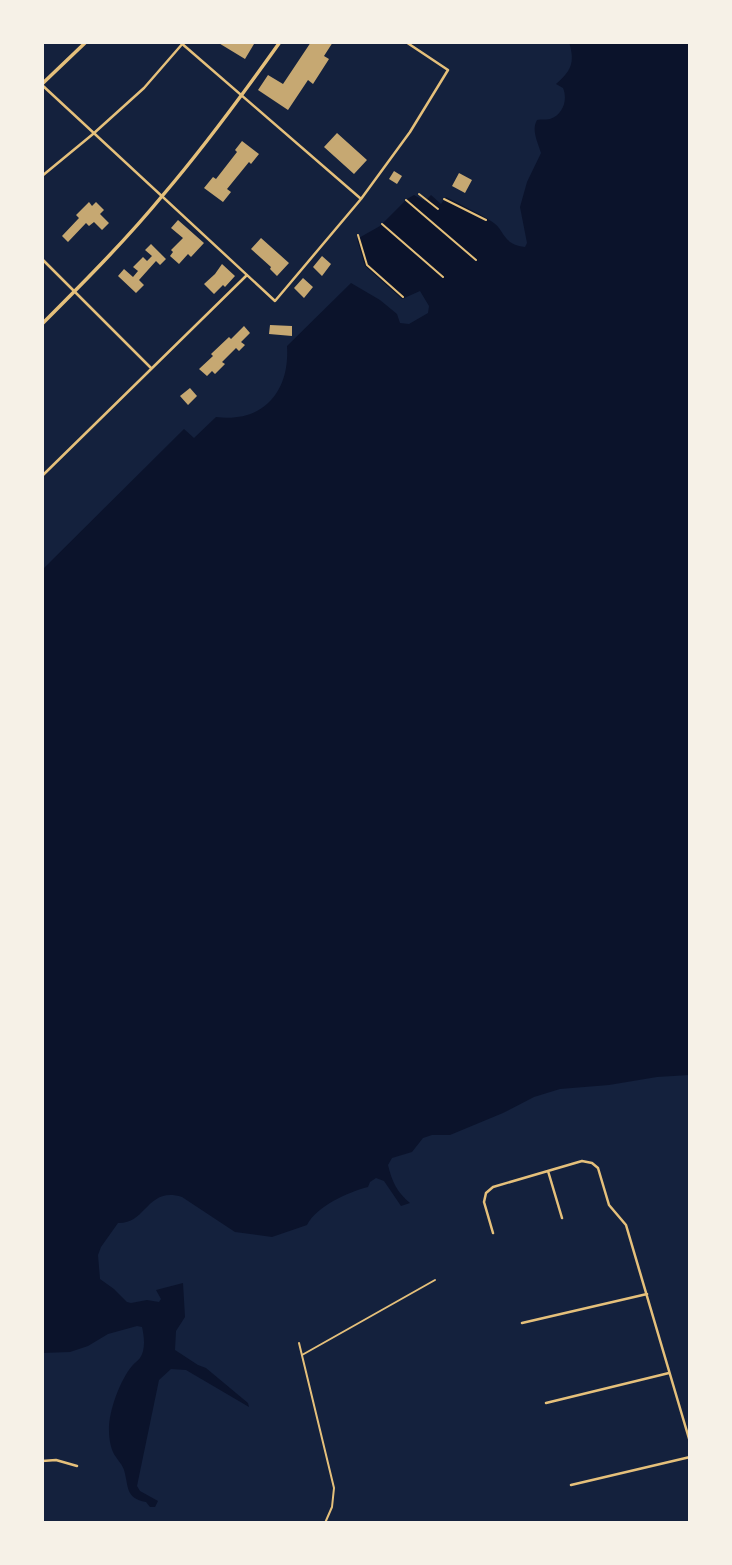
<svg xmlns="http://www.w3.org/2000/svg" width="732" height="1565" font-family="Poppins,sans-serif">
<rect width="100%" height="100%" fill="#14213d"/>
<!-- water -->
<path fill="#0b132b" d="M569,42H690V1075L657,1077L609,1085L560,1089L534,1097L503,1113L450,1135H432L423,1138L412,1152L392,1158L388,1165C392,1182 397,1192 410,1203L401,1206L384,1181L376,1178L370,1182L368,1187C348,1192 317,1206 307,1225L272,1237L235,1232L182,1197C147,1186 147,1224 118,1223L101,1247L98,1255L100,1279L114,1289L127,1302L131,1303L147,1300L159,1302L161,1299L156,1290L183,1283L185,1317L176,1331L175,1350L198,1365L206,1368L248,1403L249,1407L186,1370L171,1369L159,1380L137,1486L140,1491L158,1501L155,1507H150L146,1502C125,1498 129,1487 124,1470C122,1464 119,1462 116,1457C111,1451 109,1439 109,1431C108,1413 120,1380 132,1366C134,1363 138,1361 140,1358C146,1349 144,1336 142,1327L137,1326L108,1334L88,1346L70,1352L42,1353V570L184,429L194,438L216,417C263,423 290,392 287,346L351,283L380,300L397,314L400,323L409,324L428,313L429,306L420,291L402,299L365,266L357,239L380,226L407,199L414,195L425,201L431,195L441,204L446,197C461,205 477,212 491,221C506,230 501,244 525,247L527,243L520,207L527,182L541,153C538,143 531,130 537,120C541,119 545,120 550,119C563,115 568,100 563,88L556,84C572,70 575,62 569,42Z"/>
<!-- building -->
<path fill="#c6a872" d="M217,42H251L254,44L245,59Z
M311,42H333L324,56L329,59L313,84L308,80L288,110L258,90L268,75L283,84Z
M337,133L367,160L354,174L324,147Z
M242,141L259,154L251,164L249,162L227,189L231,192L223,202L204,188L213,177L216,179L237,152L235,150Z
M394,171L402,176L397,184L389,179Z
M459,173L472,180L465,193L452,186Z
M89,202L92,206L96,202L104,210L100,214L109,223L102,230L94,222L89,226L86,223L68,242L62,236L79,218L76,215Z
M178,220L204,243L191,257L188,254L179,264L170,256L173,252L171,250L183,238L171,228Z
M261,238L289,263L277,276L270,269L271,267L251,249Z
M151,244L166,259L160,265L156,261L139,280L144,285L136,293L118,276L124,269L133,277L138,271L133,267L143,257L147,261L152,256L145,250Z
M322,256L331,264L322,276L313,267Z
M222,264L235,276L225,287L223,285L214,294L204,284L215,274Z
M303,278L313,287L304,298L294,288Z
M270,325L292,326V336L269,334Z
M244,326L250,333L241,342L245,345L239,351L236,348L222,362L225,364L215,374L212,371L207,376L199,369L213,356L211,354L229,337L231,339Z
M190,388L197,396L188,405L180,396Z"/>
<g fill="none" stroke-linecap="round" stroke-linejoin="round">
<!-- path -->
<path stroke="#e5c07b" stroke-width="2" d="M419,194L438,209
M444,199L486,220
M406,200L476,260
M382,224L443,277
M358,235L367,265L403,297"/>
<!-- service -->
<path stroke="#e5c07b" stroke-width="2" d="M299,1343L334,1488L332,1507L325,1523
M302,1355L435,1280"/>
<!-- minor -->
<path stroke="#e5c07b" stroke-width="2.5" d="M180,42L360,198
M42,85L275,301L361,199L410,132L448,70L406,42
M42,176L93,134L144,88L184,42
M42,259L151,368
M42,476L247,275
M548,1171L562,1218
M493,1233L484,1202L486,1193L493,1187L582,1161L592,1163L598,1168L609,1205L626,1225L690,1442
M522,1323L647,1294
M546,1403L669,1373
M42,1461L56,1460L77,1466
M571,1485L690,1457"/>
<!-- tertiary -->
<path stroke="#e5c07b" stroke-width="3.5" d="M42,84L86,42
M42,324C83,283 126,240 163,195C205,146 243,94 280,42"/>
</g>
<!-- border -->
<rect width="732" height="1565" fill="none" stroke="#f6f1e7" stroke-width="88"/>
</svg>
